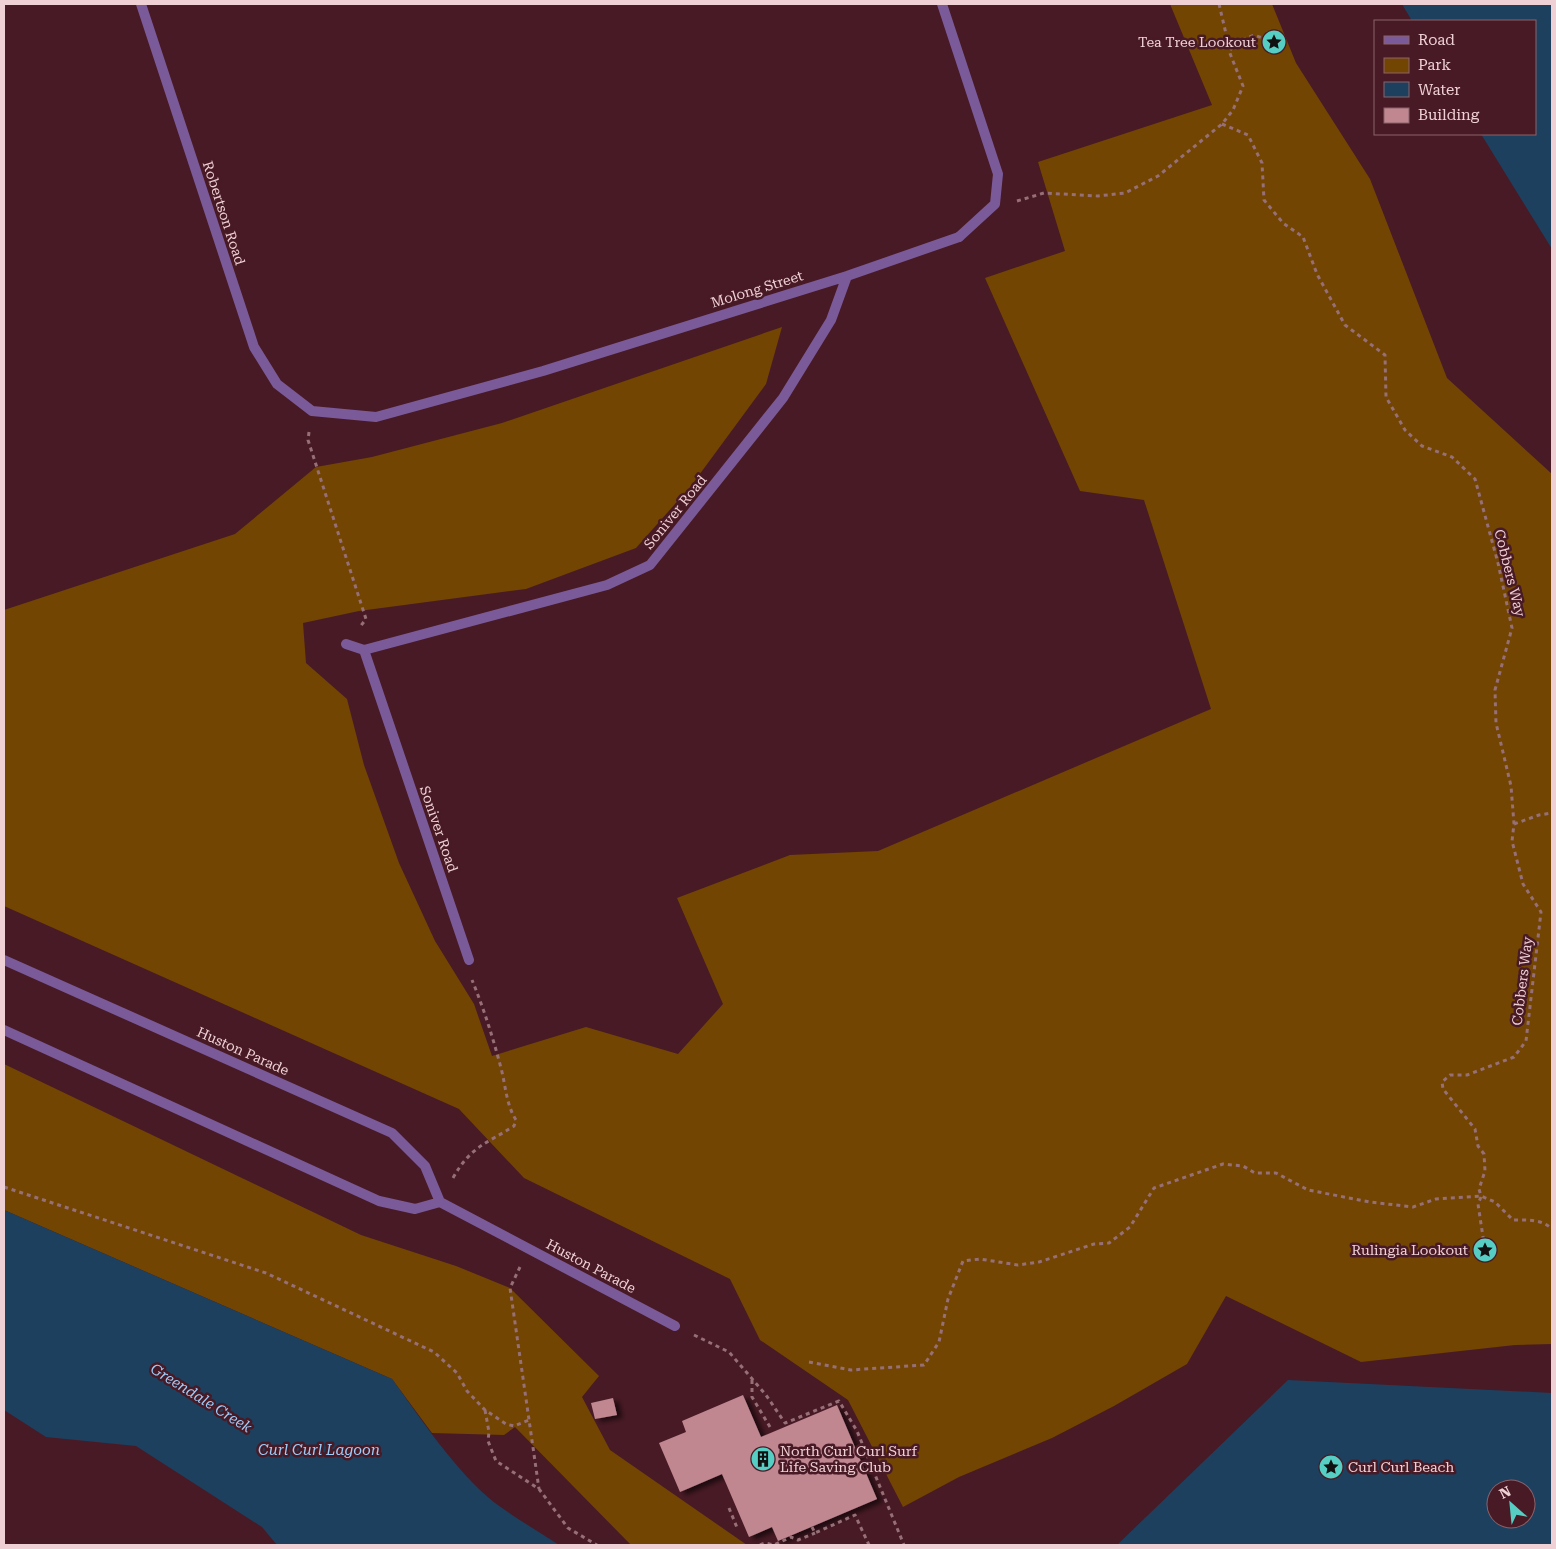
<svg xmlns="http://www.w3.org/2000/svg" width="1556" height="1549" font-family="'Roboto Serif',serif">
<defs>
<filter id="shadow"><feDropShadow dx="5.5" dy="3" stdDeviation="2.5" flood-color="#0009"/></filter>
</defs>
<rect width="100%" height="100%" fill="#481a25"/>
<!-- green -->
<path fill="#724503" d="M1170,4H1272L1296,63L1370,179L1447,378L1552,474V1344L1515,1345L1361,1362L1226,1296L1187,1364L1114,1406L1052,1438L959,1477L903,1507L848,1400L760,1340L730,1279L524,1178L459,1109L4,906V610L235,534L316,467L372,457L502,423L782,327L766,384L691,486L636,548L526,589L359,611L303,623L306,663L347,699L364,765L399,863L435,941L474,1004L492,1056L586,1027L678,1054L723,1004L677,898L790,855L878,851L1211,709L1144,500L1080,491L985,278L1065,251L1038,162L1212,105Z
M4,1064L361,1235L456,1266L510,1288L599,1376L582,1397L610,1450L747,1545H631L515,1427L504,1435L432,1433L392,1379L4,1210Z"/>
<!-- water -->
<path fill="#1d405f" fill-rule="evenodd" d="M1402,4H1552V249L1481,134H1535V21H1412Z
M4,1210L392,1379C422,1420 455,1471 495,1503C515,1518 538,1531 559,1545H277L262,1527L136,1446L46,1437L4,1410Z
M1288,1380L1552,1393V1545H1117ZM1496,1489H1526V1519H1496Z"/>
<!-- building -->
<path fill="#c08791" filter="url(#shadow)" d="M743,1395L761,1437L837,1405L877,1499L778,1541L772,1527L749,1537L722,1474L680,1492L659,1443L686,1432L682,1421Z
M613,1398L617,1415L595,1419L591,1403Z"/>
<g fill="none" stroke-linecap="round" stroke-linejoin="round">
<!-- path -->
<path stroke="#966f77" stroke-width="3" stroke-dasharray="4 4" stroke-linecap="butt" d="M1219,4L1227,38L1232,47
M1222,124L1248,135L1262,163L1264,200L1283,223L1303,237L1317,274L1345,325L1385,355L1386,397L1405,430L1422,446L1452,457L1475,479L1498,563L1512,628L1495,690L1496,723L1511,786L1514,824L1512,841L1523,884L1541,912L1526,1041L1514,1057L1467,1075H1450L1442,1082L1443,1089L1475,1129L1478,1146L1484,1154L1485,1171L1479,1189L1481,1196
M1017,201L1044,193L1098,196L1125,193L1158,176L1222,124L1233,110L1243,86L1229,51L1239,41L1254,35L1274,42
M309,432L308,440L366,619L360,627
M1514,824L1539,815L1552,813
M453,1178C471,1146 486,1144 514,1126L516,1120C506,1104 506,1087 501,1068C493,1038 484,1009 472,980
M4,1187L266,1273L434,1352L457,1373L467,1391L485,1410L506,1424L514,1426L529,1420
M1481,1197L1478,1204L1485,1250
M520,1267L510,1288L539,1489
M694,1335L729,1352L766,1395L785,1423L839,1401L857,1431L904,1545
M809,1362L851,1370L924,1365L939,1342L948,1299L963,1261L980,1259L1018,1265L1039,1262L1094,1244L1109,1243L1130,1227L1154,1188L1223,1164L1243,1166L1255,1173H1276L1308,1190L1370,1202L1413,1207L1436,1199L1481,1196L1495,1202L1513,1220C1527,1220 1542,1219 1552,1229
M752,1380V1397L770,1427
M485,1410L489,1432L488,1441L496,1461L539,1489L568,1528L597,1545
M729,1508L738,1530
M812,1527L815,1533L855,1515L869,1545
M760,1545L765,1543L774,1545L791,1537L798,1540L815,1533"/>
<!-- lane -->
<path stroke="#7b5a99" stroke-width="10" d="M942,4L998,174L995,204L959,237
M4,960L392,1133L425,1166L440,1202L675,1326
M4,1030L379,1201L415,1209L440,1202"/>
<!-- street -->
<path stroke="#7b5a99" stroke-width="10" d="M141,4L254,347L277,384L312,411L376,417L543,371L847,276L959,237
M346,644L364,650L607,585L650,565L783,398L831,320L847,276
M364,650L469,960"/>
</g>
<!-- icons -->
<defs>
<symbol id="sight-disc" viewBox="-11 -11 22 22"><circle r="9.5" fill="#56cec4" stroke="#481a25"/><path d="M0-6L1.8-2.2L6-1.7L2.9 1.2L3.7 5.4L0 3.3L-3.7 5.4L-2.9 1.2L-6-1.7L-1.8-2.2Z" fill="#111"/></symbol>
<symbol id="building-disc" viewBox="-11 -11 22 22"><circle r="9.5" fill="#56cec4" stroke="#481a25"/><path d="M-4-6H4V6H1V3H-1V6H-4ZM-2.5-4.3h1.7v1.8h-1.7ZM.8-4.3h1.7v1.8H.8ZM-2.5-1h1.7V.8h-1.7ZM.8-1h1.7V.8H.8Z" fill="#111"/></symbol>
</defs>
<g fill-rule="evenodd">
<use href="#sight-disc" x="1260" y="28" width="28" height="28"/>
<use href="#sight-disc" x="1471" y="1236" width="28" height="28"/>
<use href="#building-disc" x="749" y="1445" width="28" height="28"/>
<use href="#sight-disc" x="1317" y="1453" width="28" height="28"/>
</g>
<g text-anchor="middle" stroke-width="5" stroke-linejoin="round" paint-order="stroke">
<!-- poi labels -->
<g font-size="14" fill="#efd0d5" stroke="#481a25" text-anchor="end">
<text x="1256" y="47">Tea Tree Lookout</text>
<text x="1468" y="1255">Rulingia Lookout</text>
<text x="780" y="1456" text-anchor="start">North Curl Curl Surf<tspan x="780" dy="16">Life Saving Club</tspan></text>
<text x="1348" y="1472" text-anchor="start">Curl Curl Beach</text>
</g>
<!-- street labels -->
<g font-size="14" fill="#efd0d5" stroke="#481a25">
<text transform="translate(224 213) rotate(72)" y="5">Robertson Road</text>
<text transform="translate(757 289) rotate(-17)" y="5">Molong Street</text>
<text transform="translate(675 512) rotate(-51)" y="5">Soniver Road</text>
<text transform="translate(1510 573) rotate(76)" y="5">Cobbers Way</text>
<text transform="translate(439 829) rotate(71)" y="5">Soniver Road</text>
<text transform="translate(1522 981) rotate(-83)" y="5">Cobbers Way</text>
<text transform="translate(243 1051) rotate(24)" y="5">Huston Parade</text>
<text transform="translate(591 1266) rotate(28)" y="5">Huston Parade</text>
</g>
<!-- water labels -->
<g font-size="15" font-style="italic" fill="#9fcdfa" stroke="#481a25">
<text transform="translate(201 1398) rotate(32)" y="5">Greendale Creek</text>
<text x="319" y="1455">Curl Curl Lagoon</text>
</g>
</g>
<!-- border -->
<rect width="1556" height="1549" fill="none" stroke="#efd0d5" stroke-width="10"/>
<!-- legend -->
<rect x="1374" y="20" width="162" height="115" fill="#481a25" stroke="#8b636b"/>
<rect x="1384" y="36" width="25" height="8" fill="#7b5a99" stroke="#8b636b"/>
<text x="1418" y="45" font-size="15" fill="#efd0d5">Road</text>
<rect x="1384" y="58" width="25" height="15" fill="#724503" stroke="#8b636b"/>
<text x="1418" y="70" font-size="15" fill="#efd0d5">Park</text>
<rect x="1384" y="82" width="25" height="15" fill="#1d405f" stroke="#8b636b"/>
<text x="1418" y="95" font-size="15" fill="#efd0d5">Water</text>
<rect x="1384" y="108" width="25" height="15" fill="#c08791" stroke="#8b636b"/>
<text x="1418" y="120" font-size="15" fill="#efd0d5">Building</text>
<!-- north arrow -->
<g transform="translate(1511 1504) rotate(333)"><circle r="24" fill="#481a25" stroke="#8b636b"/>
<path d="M0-4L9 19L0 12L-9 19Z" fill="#56cec4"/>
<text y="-8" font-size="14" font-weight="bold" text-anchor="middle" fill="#efd0d5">N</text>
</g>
</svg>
